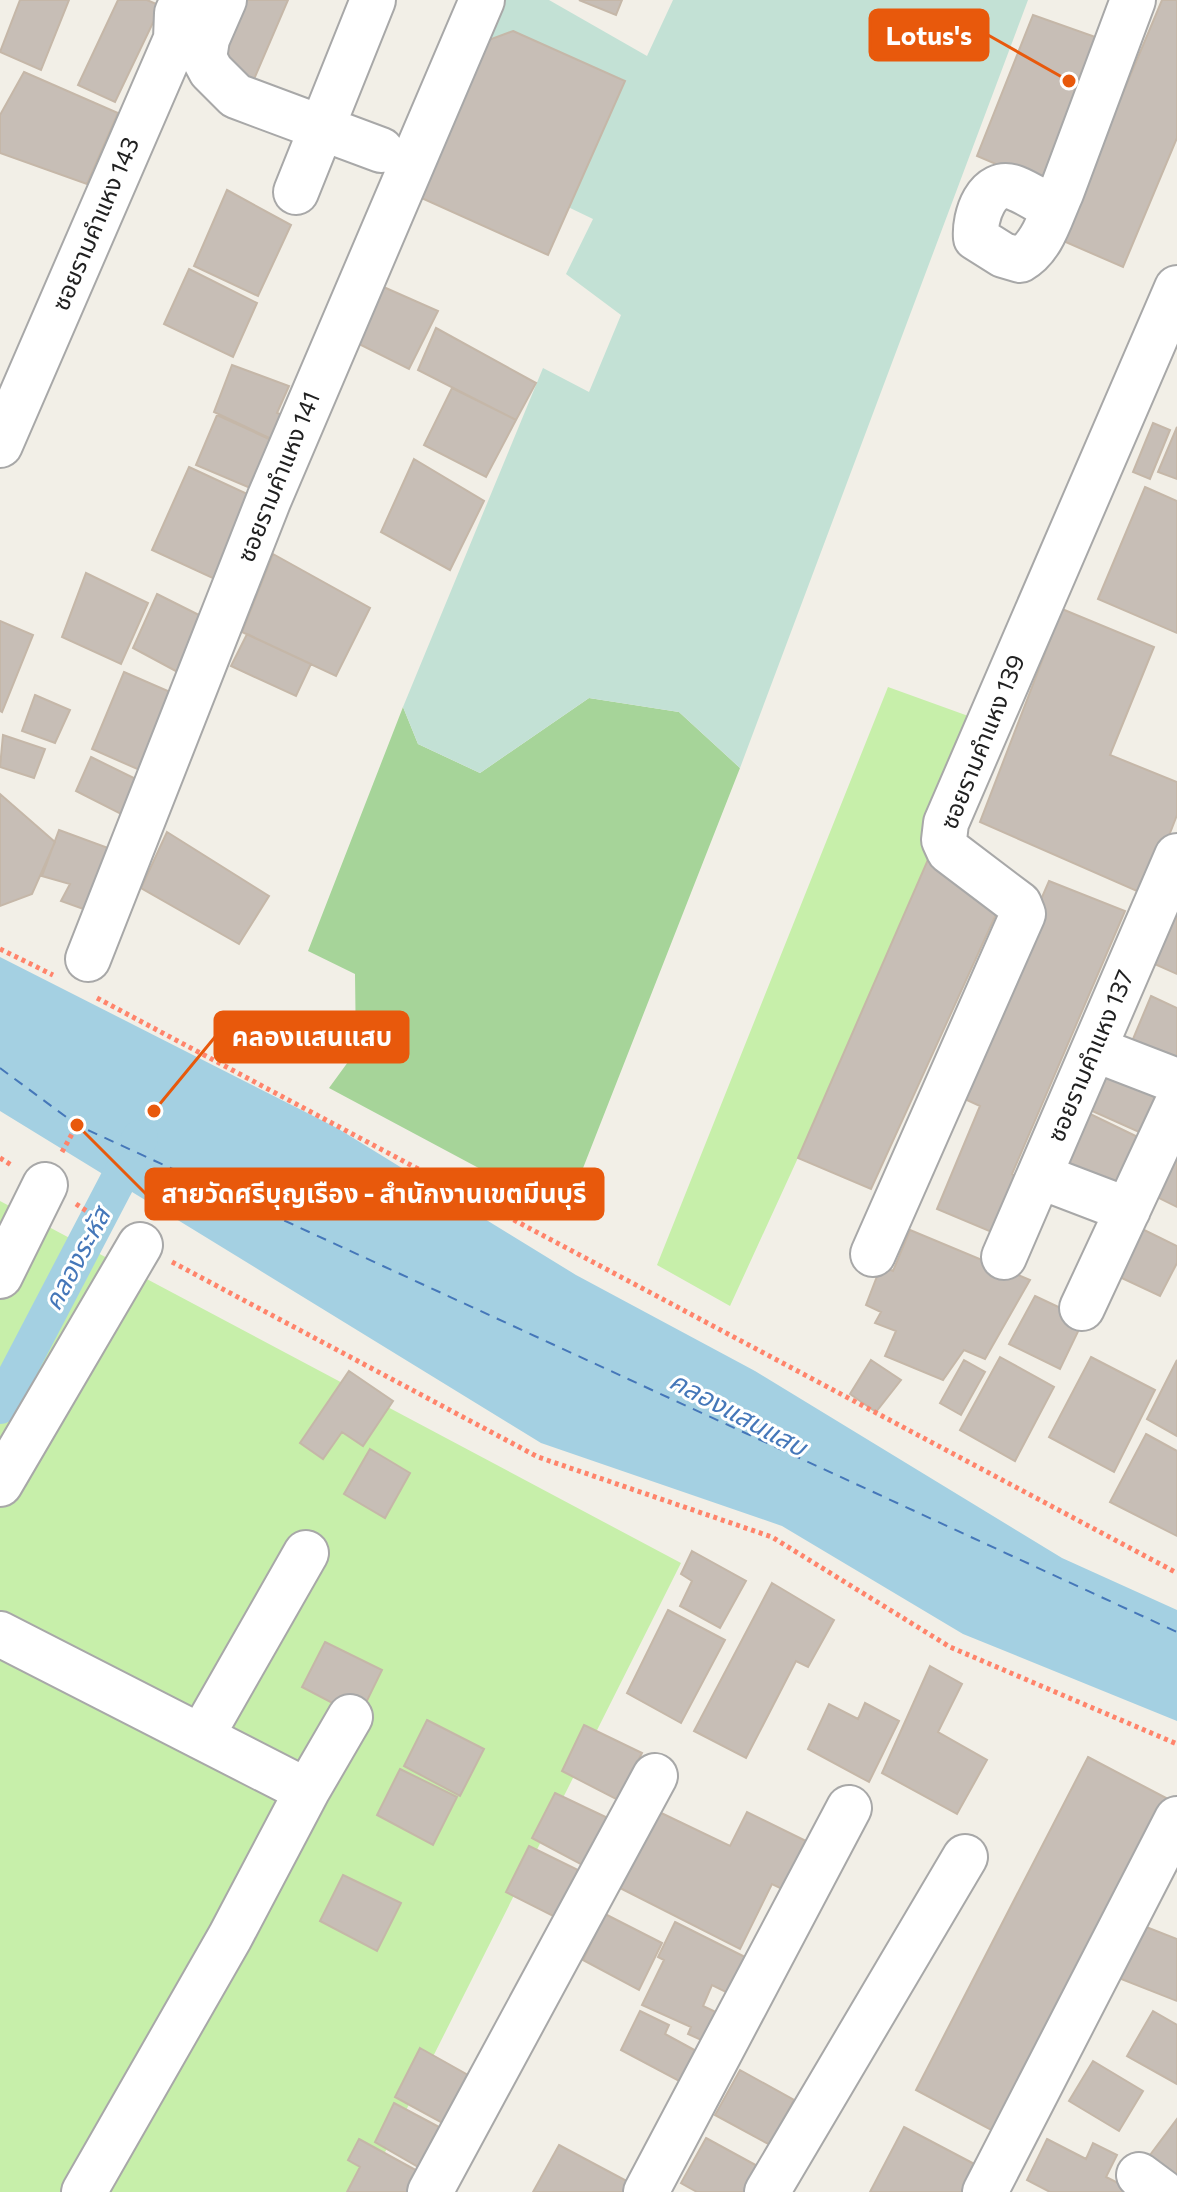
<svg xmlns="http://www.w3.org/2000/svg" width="1177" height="2192" font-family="Commissioner,'Noto Sans Thai',sans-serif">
<rect width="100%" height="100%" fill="#f2efe7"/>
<!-- grass -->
<path fill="#c7efaa" d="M888,687L996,726L730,1306L657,1265Z
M0,1201L681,1563L365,2192H0Z"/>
<!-- forest -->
<path fill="#a6d499" d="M589,698L679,712L740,768L565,1214L329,1088L356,1051L355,974L308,951L403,707L418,744L480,773Z"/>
<!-- wetland -->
<path fill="#c3e1d5" d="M488,0H549L647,56L673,0H1028L740,768L679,712L589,698L480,773L418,744L403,707L543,368L589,392L621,315L566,274L593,219L434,143Z"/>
<!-- water -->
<path fill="#a4d0e2" d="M0,957L337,1128L576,1275L755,1371L1062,1558L1177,1610V1721L963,1634L782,1526L541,1443L0,1111Z"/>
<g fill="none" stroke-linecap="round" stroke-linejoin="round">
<!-- canal -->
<path stroke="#a4d0e2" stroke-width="36" d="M0,1406L140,1138"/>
<!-- ferry -->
<path stroke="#4577b9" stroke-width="2" stroke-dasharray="10 8" stroke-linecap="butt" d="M0,1068L77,1125L1177,1632"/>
</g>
<!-- building -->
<path fill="#c7beb6" stroke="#c5b7a8" stroke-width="2" d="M20,0H69L41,70L0,52Z
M118,0H147L161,6L115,102L78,85Z
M244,0H288L252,84L214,68Z
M579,0H622L616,15Z
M1162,0H1177V138L1123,267L1061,240Z
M1033,15L1104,40L1043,184L977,156Z
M513,31L625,81L548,255L417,196L486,41Z
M24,72L118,113L87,184L0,153V115Z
M227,190L291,225L258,296L194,266Z
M189,269L257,303L233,357L164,324Z
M379,285L438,311L409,369L355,342Z
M436,328L536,383L516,420L418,370Z
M232,365L289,386L277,413L291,418L280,443L214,412Z
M452,388L516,420L486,477L424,445Z
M217,415L282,445L262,493L196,465Z
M1153,423L1170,430L1150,479L1133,472Z
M1177,427V479L1158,472Z
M414,459L484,501L450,570L381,532Z
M189,467L256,498L217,580L152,550Z
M1145,487L1177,501V633L1098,599Z
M273,554L370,608L336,676L242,632Z
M86,573L148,603L121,664L62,637Z
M157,594L211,621L187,677L133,648Z
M1062,609L1154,647L1110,755L1177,782V815L1146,895L980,822Z
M0,621L33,635L2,712L0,711Z
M247,634L311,664L296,696L231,666Z
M124,672L184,698L151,775L92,749Z
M35,695L70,710L55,743L22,731Z
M3,735L45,749L34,778L0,767Z
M91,757L144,783L127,817L76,791Z
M0,794L55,842L32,894L0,906Z
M59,830L119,852L89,911L61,901L70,884L42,876Z
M167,832L269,896L239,944L141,888Z
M930,855L998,910L871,1189L798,1158Z
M1049,881L1125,911L1012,1174L1030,1184L1006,1238L937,1209L980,1106L956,1095Z
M1177,894V974L1150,962Z
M1151,996L1177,1008V1072L1128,1051Z
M1112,1062L1171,1089L1148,1136L1090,1110Z
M1086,1112L1144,1140L1120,1189L1063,1163Z
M1177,1125V1207L1147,1192Z
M1134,1225L1177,1246V1263L1160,1296L1111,1273Z
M910,1230L1030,1280L985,1359L964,1350L943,1380L885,1356L896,1331L875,1323L881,1312L866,1305L881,1266L893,1271Z
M1035,1296L1084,1319L1060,1369L1009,1344Z
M1000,1357L1054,1387L1015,1461L960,1430Z
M1091,1357L1155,1390L1114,1472L1049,1437Z
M871,1360L901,1380L876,1412L850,1394Z
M964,1360L985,1372L961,1415L940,1403Z
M1177,1360V1436L1147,1419Z
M349,1371L393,1401L363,1446L342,1432L323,1459L300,1443Z
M1146,1434L1177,1451V1536L1110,1502Z
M370,1449L410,1473L385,1518L344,1494Z
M692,1551L746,1581L720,1628L680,1606L692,1581L681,1574Z
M772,1583L834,1620L808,1667L796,1661L746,1758L694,1731Z
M668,1610L725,1640L681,1723L627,1693Z
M325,1642L382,1670L359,1717L302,1687Z
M930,1666L962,1684L938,1732L987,1760L957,1814L882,1773Z
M865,1703L899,1721L869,1782L808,1749L829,1704L858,1719Z
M427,1720L484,1749L460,1796L404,1766Z
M584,1725L642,1753L618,1800L562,1771Z
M1088,1757L1168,1799L995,2132L916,2090Z
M400,1769L457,1797L433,1845L377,1815Z
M555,1793L612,1820L588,1868L532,1838Z
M655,1810L730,1846L747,1812L806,1841L782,1889L772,1884L740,1949L618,1887Z
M529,1846L586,1874L563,1921L506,1892Z
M343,1875L401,1903L377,1951L320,1921Z
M605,1914L662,1943L639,1990L583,1960Z
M675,1922L751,1960L732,1995L712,1985L703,2006L722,2015L708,2043L688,2034L691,2027L642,2005L664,1960L658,1957Z
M1136,1923L1177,1939V2001L1116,1977Z
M640,2011L669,2025L665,2034L698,2052L681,2082L621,2050Z
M1153,2011L1177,2025V2084L1127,2056Z
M420,2048L482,2083L457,2131L395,2097Z
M1093,2061L1143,2091L1119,2131L1069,2101Z
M740,2070L794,2100L770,2145L715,2115Z
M394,2103L454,2135L434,2176L375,2142Z
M1177,2119V2188L1144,2163Z
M904,2127L982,2168L969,2192H870Z
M706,2138L761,2168L748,2192H697L681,2183Z
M359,2139L432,2179L425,2192H347L360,2167L348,2160Z
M1047,2139L1086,2159L1093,2143L1117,2155L1106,2177L1136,2192H1050L1027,2180Z
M559,2145L640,2188L637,2192H533Z"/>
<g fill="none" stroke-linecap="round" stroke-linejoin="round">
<defs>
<path id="minor" d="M224,0L207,39L204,58L211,71L236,96L381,150
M296,192L373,0
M1054,209C1041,202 1028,193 1015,188C987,177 974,217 976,238L1003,255L1020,260C1043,247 1050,217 1061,193L1133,0
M0,445L176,39L177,13L183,0
M88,959L269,499L482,0
M1094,1049L1177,1081
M1039,1176L1128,1210
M873,1254L1023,914L1019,904L949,851L944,840L946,823L1177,288
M1004,1257L1177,856
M0,1276L45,1185
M1082,1308L1177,1104
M0,1484L140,1245
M0,1634L307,1791L230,1937L84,2192
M201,1737L306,1553
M307,1791L350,1717
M1139,2175L1162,2192
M430,2192L655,1776
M646,2192L849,1808
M767,2192L965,1857
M985,2192L1177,1819"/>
</defs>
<!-- minor casing -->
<use href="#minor" stroke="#a8a8a8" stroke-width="48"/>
<!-- path -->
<path stroke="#ff846b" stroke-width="5" stroke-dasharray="4 4" stroke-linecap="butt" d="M0,949L53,975
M97,998L1177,1573
M62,1152L77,1125
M0,1158L13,1166
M76,1204L108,1225
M172,1262L538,1457L772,1537L950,1647L1177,1744"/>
<!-- minor -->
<use href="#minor" stroke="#fff" stroke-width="44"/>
</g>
<g text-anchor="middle" stroke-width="6" stroke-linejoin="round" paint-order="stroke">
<!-- street labels -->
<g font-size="24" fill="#212121" stroke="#fff">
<text transform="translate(96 224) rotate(-67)" y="8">ซอยรามคำแหง 143</text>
<text transform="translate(279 477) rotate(-68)" y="8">ซอยรามคำแหง 141</text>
<text transform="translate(983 742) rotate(-68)" y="8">ซอยรามคำแหง 139</text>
<text transform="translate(1091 1056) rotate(-67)" y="8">ซอยรามคำแหง 137</text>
</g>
<!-- water labels -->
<g font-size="26" font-style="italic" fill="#4577b9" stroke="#fff">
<text transform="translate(77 1259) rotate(-62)" y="9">คลองระหัส</text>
<text transform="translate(738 1414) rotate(28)" y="9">คลองแสนแสบ</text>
</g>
</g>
<!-- callouts -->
<path fill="none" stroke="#e8590c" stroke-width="3" d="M1069 81L988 35M154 1111L215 1037M77 1125L146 1194"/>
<g fill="#e8590c" stroke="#fff" stroke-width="3">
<circle cx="1069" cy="81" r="8"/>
<circle cx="154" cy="1111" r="8"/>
<circle cx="77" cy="1125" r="8"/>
</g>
<g fill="#e8590c" stroke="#e8590c" stroke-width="3">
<rect x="870" y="10" width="118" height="50" rx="8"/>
<rect x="215" y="1012" width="193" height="50" rx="8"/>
<rect x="146" y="1169" width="457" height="50" rx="8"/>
</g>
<g font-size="26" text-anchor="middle" font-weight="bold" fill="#fff">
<text x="929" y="45">Lotus's</text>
<text x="312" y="1046">คลองแสนแสบ</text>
<text x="374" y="1203">สายวัดศรีบุญเรือง - สำนักงานเขตมีนบุรี</text>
</g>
</svg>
